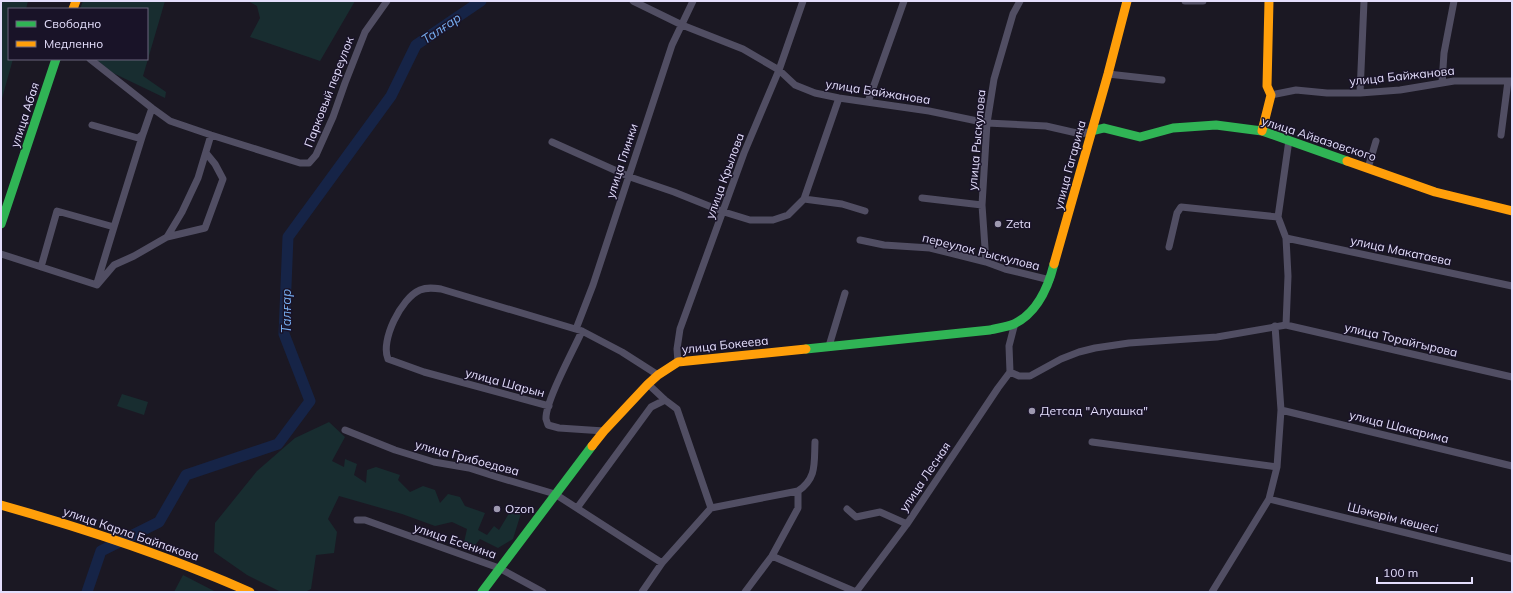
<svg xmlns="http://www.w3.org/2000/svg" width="1513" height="593" font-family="Mulish,sans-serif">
<rect width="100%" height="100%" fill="#1b1823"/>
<!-- green -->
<path fill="#182d30" d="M1,1H28L26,9H9V59H13L1,102Z
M83,1H165L143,76L166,92L165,98L111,72L96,59H147V9H80Z
M248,1H355L320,61L250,37L260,18L257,6Z
M122,394L148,402L144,415L117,406Z
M329,422L345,437L332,461L344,467L345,459L357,464L354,475L366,483L367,470L376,467L400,475L398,480L410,492L423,486L435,490L440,503L448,494L460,497L465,506L485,513L478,530L487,535L494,526L499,530L514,505L522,510L513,539L498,548L480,539L471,550L463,547L467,529L452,522L435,526L402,514L339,496L328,519L337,532L334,553L316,555L311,589L305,592H281L247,575L214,552L215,523L257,471L295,438Z
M183,575L216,592H174Z"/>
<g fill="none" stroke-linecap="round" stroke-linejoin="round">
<!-- river -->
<path stroke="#162447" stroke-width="11" d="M87,592L101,551L159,522L186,475L278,444L310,401L284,334L288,237L391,96L416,45L481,1"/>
<!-- street -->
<path stroke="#514e63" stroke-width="7" d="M633,1L682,25L743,49L779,70L795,85L815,93L839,98L929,111L987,123L1046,126L1081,134L1092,131
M1185,1H1203
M90,59L152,108L170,121L211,135L300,163H309L316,155L333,117L345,83L365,32L387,1
M1108,74L1162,80
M1442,83L1444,53L1454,1
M1360,93L1364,1
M1271,95L1296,90L1327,93H1360L1400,90L1454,81H1512
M868,102L904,1
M92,125L138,138L143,134L152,108
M1501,135L1508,81
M552,142L630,177L674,192L724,212L750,220H773L788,215L804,199L839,98
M1368,168L1376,141
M922,198L982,205
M804,199L842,204L865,211
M114,227L143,134
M167,237L205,228L223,179L215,164L206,153
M1286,238L1512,286
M860,240L884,245L930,248L986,262L1005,269L1050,280
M1169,247L1177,213L1181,207L1278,217
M1,254L97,285L114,265L134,256L167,237L182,212L198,178L211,135
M986,262L982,205L987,123L994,79L1013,14L1020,1
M41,267L57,211L114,227L97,283
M1015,323L1009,346L1010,372L1019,376H1030L1061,359L1079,352L1095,348L1129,343L1217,337L1286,325L1512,377
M1286,325L1288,276L1286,238L1278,217L1289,140
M576,329L593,285L672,45L693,1
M582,331C574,349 545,402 546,419C546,419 548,425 548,425L559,428L604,431
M829,346L845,293
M678,362L677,349L680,329L744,153L779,70L803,1
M648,384L665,400L677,409L711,508
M549,406L424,372L388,359C380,341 401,298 420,290C427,287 434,288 441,289L582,331L622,352L658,375
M1281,410L1512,466
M345,430L395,450L434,462L469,468L497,477L555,494L662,563
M1092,442L1277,467
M1269,499L1512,559
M577,508L651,407L665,400
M847,509L856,517L880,512L907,524
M357,520H365L499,568L543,592
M772,556L856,592
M642,592L662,563L711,508L798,491C817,478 814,464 815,442
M745,592L772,556L798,508V491
M856,592L907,524L998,388L1010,372
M1212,592L1269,499L1277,467L1281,410L1275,326"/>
<!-- fast -->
<path stroke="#30b455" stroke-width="9" d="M1092,131L1104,128L1140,137L1173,128L1216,125L1262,131L1347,161
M1,224L56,59
M806,349L990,330C998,328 1006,327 1014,324C1037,313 1048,288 1054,264
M482,592L592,446"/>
<!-- slow -->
<path stroke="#ff9f0a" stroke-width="9" d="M73,9L76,1
M1262,131L1271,95L1267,86L1269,1
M1347,161L1435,192L1512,211
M1054,264L1108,74L1127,1
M592,446L604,431L648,384L658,375L678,362L806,349
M1,505C86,529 169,556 250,592"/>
</g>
<!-- markers -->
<g fill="#9e99b0" stroke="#191328" stroke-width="1.5">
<circle cx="998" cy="224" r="4"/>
<circle cx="1032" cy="411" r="4"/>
<circle cx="497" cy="509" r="4"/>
</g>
<g text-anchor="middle" stroke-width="3" stroke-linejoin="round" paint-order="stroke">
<!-- street labels -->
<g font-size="12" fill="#e4defc" stroke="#191328">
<text transform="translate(1402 76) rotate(-6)" y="4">улица Байжанова</text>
<text transform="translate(329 92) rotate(-69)" y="4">Парковый переулок</text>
<text transform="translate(878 92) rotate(9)" y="4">улица Байжанова</text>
<text transform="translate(25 115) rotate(-72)" y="4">улица Абая</text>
<text transform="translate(1319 139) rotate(18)" y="4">улица Айвазовского</text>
<text transform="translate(977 140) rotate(-85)" y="4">улица Рыскулова</text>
<text transform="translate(622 161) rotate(-72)" y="4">улица Глинки</text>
<text transform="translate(1070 165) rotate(-75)" y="4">улица Гагарина</text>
<text transform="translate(725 176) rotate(-70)" y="4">улица Крылова</text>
<text transform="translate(1401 251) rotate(12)" y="4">улица Макатаева</text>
<text transform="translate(981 252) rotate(14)" y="4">переулок Рыскулова</text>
<text transform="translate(1401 340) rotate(13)" y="4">улица Торайгырова</text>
<text transform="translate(725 345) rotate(-6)" y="4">улица Бокеева</text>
<text transform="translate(505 383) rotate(15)" y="4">улица Шарын</text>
<text transform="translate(1399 427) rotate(14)" y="4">улица Шакарима</text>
<text transform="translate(467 458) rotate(15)" y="4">улица Грибоедова</text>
<text transform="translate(925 477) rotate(-56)" y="4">улица Лесная</text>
<text transform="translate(1393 518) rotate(14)" y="4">Шәкәрім көшесі</text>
<text transform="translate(131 534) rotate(19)" y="4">улица Карла Байпакова</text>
<text transform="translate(455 541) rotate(19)" y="4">улица Есенина</text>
</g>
<!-- poi labels -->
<g font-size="12" fill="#e4defc" stroke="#191328" text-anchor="start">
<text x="1006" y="228">Zeta</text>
<text x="1040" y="415">Детсад "Алуашка"</text>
<text x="505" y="513">Ozon</text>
</g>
<!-- water labels -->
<g font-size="13" font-style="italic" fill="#77aef1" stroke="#191328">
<text transform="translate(441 28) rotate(-34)" y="5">Талғар</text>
<text transform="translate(286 311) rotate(-90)" y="5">Талғар</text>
</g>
</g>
<!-- border -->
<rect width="1513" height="593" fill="none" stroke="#e4defc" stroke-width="4"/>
<!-- legend -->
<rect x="8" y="8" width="140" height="52" fill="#191328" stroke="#6a647d"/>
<rect x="16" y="21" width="20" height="6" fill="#30b455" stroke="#6a647d"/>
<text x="44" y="28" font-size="12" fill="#e4defc">Свободно</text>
<rect x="16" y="41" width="20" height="6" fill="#ff9f0a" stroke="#6a647d"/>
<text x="44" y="48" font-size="12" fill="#e4defc">Медленно</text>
<!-- scale -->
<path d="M1377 577v6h95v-6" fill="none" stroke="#e4defc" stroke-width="2"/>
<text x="1383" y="577" font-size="12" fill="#e4defc" stroke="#191328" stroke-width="3" paint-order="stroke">100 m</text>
</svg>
